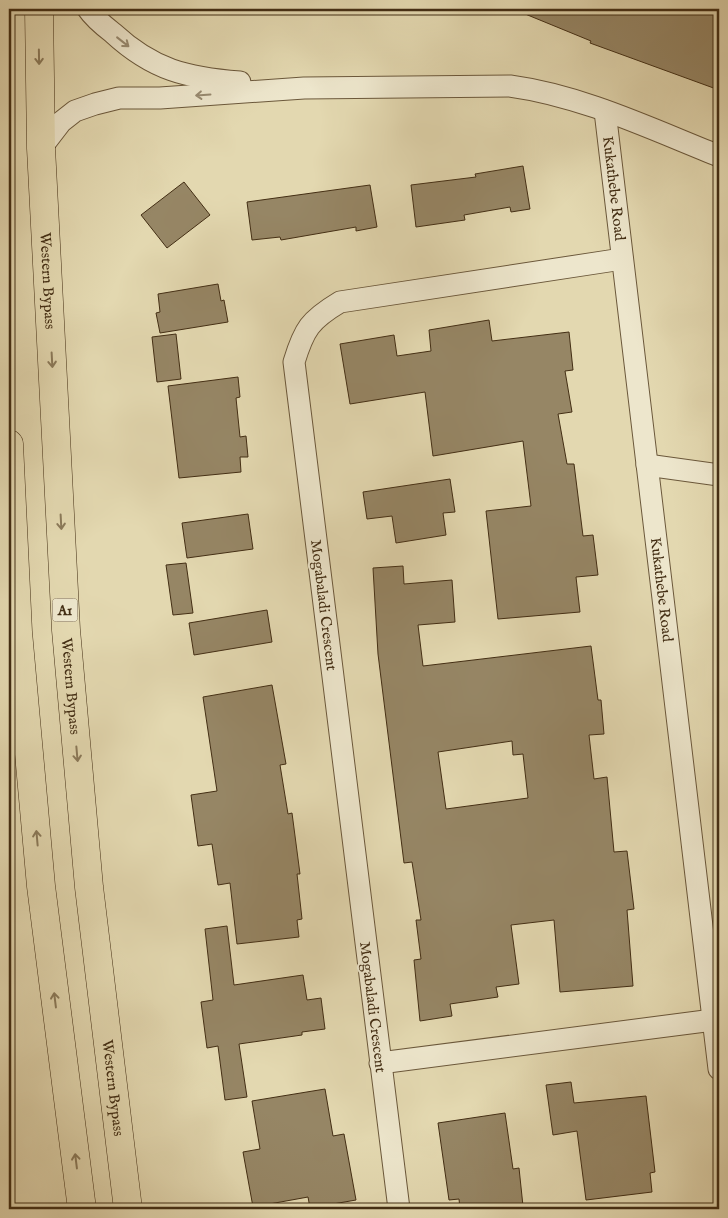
<svg xmlns="http://www.w3.org/2000/svg" width="728" height="1218" font-family="'IM FELL English',serif">
<rect width="100%" height="100%" fill="#e3d8b0"/>
<filter id="stains"><feTurbulence type="fractalNoise" baseFrequency=".004" numOctaves="4"/><feColorMatrix values="0 0 0 0 .2 0 0 0 0 .09 0 0 0 0 .02 0 0 0 .5 -.17"/></filter>
<radialGradient id="worn" r=".72"><stop offset=".6" stop-color="#630" stop-opacity="0"/><stop offset="1" stop-color="#630" stop-opacity=".3"/></radialGradient>
<!-- building -->
<path fill="#968665" stroke="#432e14" fill-rule="evenodd" d="M513,9H719V90L590,43L591,41Z
M523,166L530,209L511,212L510,207L464,215L465,220L416,227L411,185L476,177L475,174Z
M184,182L210,215L167,248L141,215Z
M370,185L377,227L356,231V227L281,240L280,237L252,240L247,202Z
M218,284L221,301L224,300L228,322L160,333L156,313L160,312L158,294Z
M489,320L492,341L569,332L573,370L565,371L572,412L558,414L567,464H574L583,536L593,535L598,575L576,577L580,612L498,619L486,511L531,506L523,441L433,456L425,392L350,404L340,344L394,335L397,356L431,351L429,330Z
M176,334L181,379L157,382L152,337Z
M238,377L240,397L236,398L240,437L246,436L248,457H240L241,472L179,478L168,386Z
M450,479L455,512L443,513L446,535L396,543L392,516L367,519L363,492Z
M248,514L253,549L187,558L182,523Z
M186,563L193,613L173,615L166,565Z
M403,566L404,584L452,580L455,622L418,625L423,666L591,646L598,700H601L604,734L589,735L594,779L607,777L614,852L627,851L634,909L627,910L633,986L560,992L554,920L511,925L519,984L496,987L498,997L450,1004L452,1016L420,1021L414,960L421,959L416,920H421L412,862L404,863L378,654L373,568ZM512,741L513,755L523,754L528,798L446,809L438,752Z
M267,610L272,642L194,655L189,623Z
M272,685L286,764L280,765L288,814L292,813L300,874H297L302,919L297,920L299,937L237,944L230,883L218,885L212,844L198,846L191,795L217,791L203,697Z
M227,926L234,985L303,975L307,1000L321,998L325,1029L302,1032V1035L239,1044L247,1097L225,1100L218,1046L207,1048L201,1002L213,1000L205,929Z
M571,1082L574,1103L646,1096L655,1172L650,1173L652,1192L586,1200L577,1131L553,1135L546,1085Z
M325,1089L333,1136L344,1134L356,1200L310,1208L308,1197L253,1207L243,1152L260,1149L252,1101Z
M505,1113L513,1169L519,1168L523,1206L496,1209H460L459,1199L449,1200L438,1123Z"/>
<g fill="none" stroke-linecap="round" stroke-linejoin="round">
<defs>
<g id="minor">
<path d="M88,9C94,18 104,26 113,33C153,70 187,78 240,82"/>
<path id="s1" d="M605,111L719,1069"/>
<path d="M41,148L61,122L75,111L95,104L119,98H160L304,88L510,86C583,96 651,129 719,156"/>
<path d="M647,465L719,475"/>
<path d="M380,1063L713,1020"/>
<path d="M399,1209L294,362C304,329 310,320 340,302L622,259"/>
</g>
<g id="trunk">
<path id="s2" d="M39,9L41,148L66,630L89,887L128,1209"/>
<path d="M9,444L18,632L41,886L82,1209"/>
</g>
</defs>
<!-- minor casing -->
<use href="#minor" stroke="#6b583b" stroke-width="23"/>
<!-- trunk casing -->
<use href="#trunk" stroke="#432e14" stroke-width="29"/>
<!-- minor -->
<use href="#minor" stroke="#ede6cc" stroke-width="21"/>
<!-- trunk -->
<use href="#trunk" stroke="#e3d8b0" stroke-width="28"/>
</g>
<!-- one-way arrows -->
<defs><path id="oneway-shaft" d="M-6 0H5M1.5-3L5.5 0L1.5 3" fill="none" stroke-width="1.6" stroke-linecap="round" stroke-linejoin="round" transform="scale(1.25)"/></defs>
<g stroke="#988a70">
<use href="#oneway-shaft" transform="translate(123 42) rotate(38)"/>
<use href="#oneway-shaft" transform="translate(203 95) rotate(176)"/>
</g>
<g stroke="#8b7a5a">
<use href="#oneway-shaft" transform="translate(39 57) rotate(89)"/>
<use href="#oneway-shaft" transform="translate(52 360) rotate(87)"/>
<use href="#oneway-shaft" transform="translate(61 522) rotate(87)"/>
<use href="#oneway-shaft" transform="translate(77 754) rotate(85)"/>
<use href="#oneway-shaft" transform="translate(37 838) rotate(-95)"/>
<use href="#oneway-shaft" transform="translate(55 1000) rotate(-97)"/>
<use href="#oneway-shaft" transform="translate(76 1161) rotate(-97)"/>
</g>
<g text-anchor="middle" stroke-width="4" stroke-linejoin="round" paint-order="stroke">
<!-- shield labels -->
<rect fill="#ede6cc" stroke="#76654b" stroke-width="1" x="52.5" y="598.5" width="25" height="23" rx="4"/>
<g font-size="14" font-weight="bold" fill="#432e14">
<text x="65" y="615">A1</text>
</g>
<!-- street labels -->
<g font-size="15" fill="#432e14" stroke="#ede6cc">
<text dy="5" stroke="none"><textPath href="#s1" startOffset="78">Kukathebe Road</textPath></text>
<text dy="5" stroke="none"><textPath href="#s2" startOffset="272">Western Bypass</textPath></text>
<text dy="5" stroke="none"><textPath href="#s1" startOffset="482">Kukathebe Road</textPath></text>
<text transform="translate(324 605) rotate(83)" y="5">Mogabaladi Crescent</text>
<text dy="5" stroke="none"><textPath href="#s2" startOffset="678">Western Bypass</textPath></text>
<text transform="translate(373 1007) rotate(83)" y="5">Mogabaladi Crescent</text>
<text dy="5" stroke="none"><textPath href="#s2" startOffset="1082">Western Bypass</textPath></text>
</g>
</g>
<!-- margin -->
<rect width="728" height="1218" fill="none" stroke="#e3d8b0" stroke-width="30"/>
<rect x="10" y="10" width="708" height="1198" fill="none" stroke="#432e14" stroke-width="2.5"/>
<rect x="15" y="15" width="698" height="1188" fill="none" stroke="#432e14"/>
<rect width="100%" height="100%" filter="url(#stains)"/>
<rect width="100%" height="100%" fill="url(#worn)"/>
</svg>
